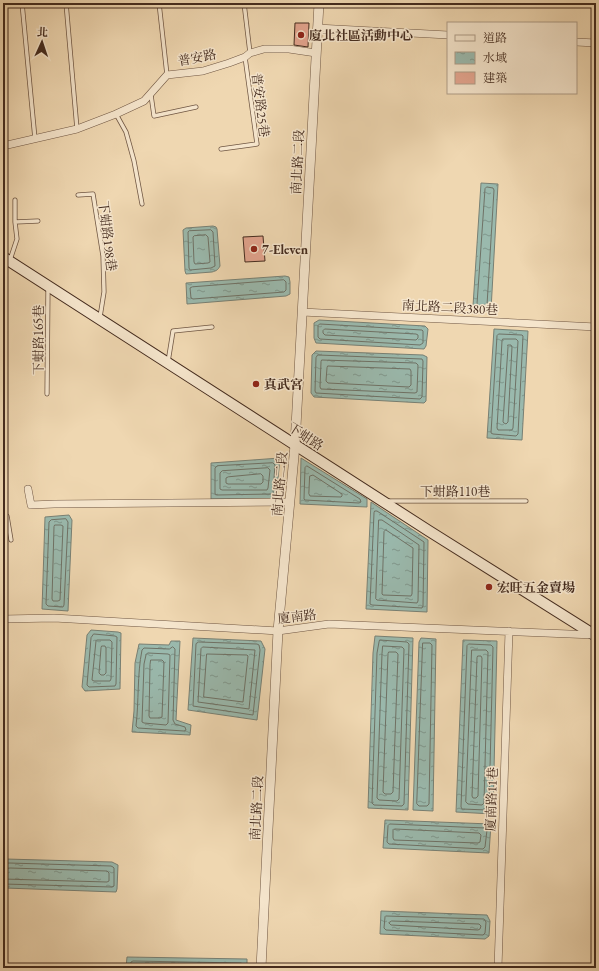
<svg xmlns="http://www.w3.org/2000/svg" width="599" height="971" font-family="'EB Garamond','Noto Serif TC',serif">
<defs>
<pattern id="water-ripples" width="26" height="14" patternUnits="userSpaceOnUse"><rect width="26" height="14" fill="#9ab9ad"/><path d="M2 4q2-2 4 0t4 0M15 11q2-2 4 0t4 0" fill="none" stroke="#7f978c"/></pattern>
</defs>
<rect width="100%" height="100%" fill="#efd7b1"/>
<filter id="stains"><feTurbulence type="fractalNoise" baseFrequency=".005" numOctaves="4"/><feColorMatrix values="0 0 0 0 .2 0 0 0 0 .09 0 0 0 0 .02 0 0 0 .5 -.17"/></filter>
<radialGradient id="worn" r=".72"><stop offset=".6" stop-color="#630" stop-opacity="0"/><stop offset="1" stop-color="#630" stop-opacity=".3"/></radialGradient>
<!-- water -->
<path fill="url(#water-ripples)" stroke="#788074" d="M481,183L498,184L491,310C484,314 478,311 473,306Z
M213,226L216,227L217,229L220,266C218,270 216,271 212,272L186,274L185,271L183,230L186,228Z
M285,276L289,277L290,282V294L286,296L187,304L186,283Z
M319,320L425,326L428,329L426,346L424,349L316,343L314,338V323Z
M494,329L528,331L522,440L487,438Z
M316,351L423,355L427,357L426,401L424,403L314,397L311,393L312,355Z
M280,458L276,499H211V463Z
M301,458L367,499V507L300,504Z
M371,502L428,540L427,612L366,609Z
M69,515L72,520L68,611L42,609L45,517Z
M91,630L118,632L121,633L120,689L85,691L82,687L87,635Z
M375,636L413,638L408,810L368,808L373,653Z
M193,638L261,641L265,649L257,720L188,710Z
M421,638L436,639L433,811L413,810L419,642Z
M463,640L497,641L493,814L456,812Z
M171,641H180L176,720L191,725L190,735L132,732L134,711L135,663L139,644L169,645Z
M385,820L491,824L489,853L383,848Z
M6,859L112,862L118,865L117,889L116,892L5,888C1,881 2,865 6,859Z
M381,911L487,915L490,921L489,936L485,939L380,934Z
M127,957L247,959V968H126Z"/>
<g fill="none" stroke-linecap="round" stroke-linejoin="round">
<!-- shore -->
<path stroke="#6f7266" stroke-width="1" d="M487,187L493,188L494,190L487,305L486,307H480L477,304L485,189Z
M211,230L213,232L215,266L211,268L190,270L189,268L188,232L189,231Z
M206,235L208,237L210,262L208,263L195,264L194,262L193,237L194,236Z
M284,280L286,282V290L284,292L193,299L191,298L190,288L192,287Z
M320,324L422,330L423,331V343L420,345L320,339L318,337V326Z
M325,329L416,334L418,335V338L416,340L325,335L323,333V331Z
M499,334L522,335L523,336L518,434L516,436L493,434L491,433L497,336Z
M503,339H516L518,341L513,428L512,430H498L497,428L502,341Z
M508,345H511L512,347L508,422L506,424L504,423L503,422L508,347Z
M318,355L422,359L423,361L422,397L420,399L316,393L315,391L316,358Z
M322,360L416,363L418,365L417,392L415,393L321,389L320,387L321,362Z
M328,366L410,369L411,371V385L409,387L328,383L326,381L327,368Z
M273,463L275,465L273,493L272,494L217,495L215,494V468L217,466Z
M307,466L360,499L361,502L359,503L305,500L304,499L305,468Z
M268,468L270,470L268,488L267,490H222L220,489V473L222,471Z
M261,474L263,476V482L261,484H228L226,483V478L228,477Z
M310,476L313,475L342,494V496L341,497L310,496L309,494Z
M375,511H377L424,542L423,606L422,608L372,605L370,604L374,513Z
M66,519L68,522L64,605L63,607L48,606L46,604L49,522L51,520Z
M379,520H382L419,545L418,601L417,603L377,600L376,599Z
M55,525H61L63,526L60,600L58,601H53L52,599L54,527Z
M386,530L413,548L412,594L411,596L383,595L382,594L384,532Z
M94,634L115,636L117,637L116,684L115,686L89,687L87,685L91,638Z
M97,640H110L112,642L111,679L110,681H94L92,680L96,641Z
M380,640L407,642L409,644L404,804L402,806L374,805L372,803L377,653L379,642Z
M199,642L257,644L259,645L260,650L253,715L193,706L196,644Z
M423,643H430L432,645L429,804L427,806H419L417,804Z
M469,644L491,645L493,647L489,808L487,810L462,809L461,807L467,646Z
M102,646H105L106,648V673L104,675H101L99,673L101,648Z
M383,646L402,647L404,649L399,799L397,801L379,800L377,798L382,654Z
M173,647L175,649L173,720L175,724L185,727L186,730L184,731L138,728L136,726C139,701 137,675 142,650L144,648L169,649Z
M203,647L255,650L249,709L198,702L201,649Z
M472,650H486L488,652L484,803L482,805L468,804L466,802Z
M389,652H396L398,654L393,792L391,794H385L383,792L388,654Z
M148,653L168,654L170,655L168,723L166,725L144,723L142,722L144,664L146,655Z
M207,654L247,655L248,656L243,702L204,697Z
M478,656H481L482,658L478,796L476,798H473L472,796L477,658Z
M151,660H162L164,662L162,717L160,718H150L149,716L150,665Z
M390,824L485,828L487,830L485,847L483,849L389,844L387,842L388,826Z
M395,829L479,833L481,835L480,842L478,843L394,840L393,838V831Z
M3,864L9,863L111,866L113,867L114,868V886L112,887L3,884
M3,869L10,868L107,871L109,873V881L107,882L3,879
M386,916L484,919L486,922L485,933L483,935L386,930L384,928L385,917Z
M392,921L479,924L481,926L480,929L478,930L391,925L389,923Z
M130,968L131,962L133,961L241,963L243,964V968
M135,968L137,966L238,968"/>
<!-- stream -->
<path stroke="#788074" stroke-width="2.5" d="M595,3L596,6"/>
</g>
<!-- building -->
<path fill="#e3a48e" stroke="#442b1e" d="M295,23H309L308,47L294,45Z
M263,236L265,261L245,262L243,237Z"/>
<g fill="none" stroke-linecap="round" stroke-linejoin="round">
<defs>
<path id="service" d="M22,3L35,139
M66,3L77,129
M159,3L167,75
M244,3L250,53
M151,95L154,116L196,107
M116,114L126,132L134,161L142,204
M221,149L257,144L245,57
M78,195L93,194L103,256L104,292L100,317
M15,222L38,221
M10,260L17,239L15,222V200
M168,362L173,331L212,327
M47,394L48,287
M389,501H526
M3,516H7L11,540"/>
<path id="minor" d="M317,28L448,35
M576,42L596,43
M3,146L77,129L116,114L144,101L167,75L203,71L229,63L245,57L250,53L264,49H289L316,53
M302,312L596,327
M28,489L31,505L54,504L290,502
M3,619L54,618L278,631L329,624L594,635
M498,968L509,631"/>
<path id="tertiary" d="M261,968L278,631L295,445L319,3"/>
<path id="secondary" d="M3,257L429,531L596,636"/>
</defs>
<!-- service casing -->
<use href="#service" stroke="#6f5643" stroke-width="5"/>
<!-- minor casing -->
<use href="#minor" stroke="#6f5643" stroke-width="8"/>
<!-- tertiary casing -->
<use href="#tertiary" stroke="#6f5643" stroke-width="10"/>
<!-- secondary casing -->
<use href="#secondary" stroke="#442b1e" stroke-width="12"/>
<!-- service -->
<use href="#service" stroke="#f5e5cc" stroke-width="3.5"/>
<!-- minor -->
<use href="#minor" stroke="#f5e5cc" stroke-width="7"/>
<!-- tertiary -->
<use href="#tertiary" stroke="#f5e5cc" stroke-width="9"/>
<!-- secondary -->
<use href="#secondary" stroke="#f5e5cc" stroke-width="10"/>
</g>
<!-- markers -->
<g fill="#8f2418" stroke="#f5e5cc" stroke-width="1.5">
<circle cx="301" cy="35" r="4"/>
<circle cx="254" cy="249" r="4"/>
<circle cx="256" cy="384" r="4"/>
<circle cx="489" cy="587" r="4"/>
</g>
<g text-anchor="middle" stroke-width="3" stroke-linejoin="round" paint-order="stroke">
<!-- poi labels -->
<g font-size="13" font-weight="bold" fill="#442b1e" stroke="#f5e5cc" text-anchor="start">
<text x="309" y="40">廈北社區活動中心</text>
<text x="262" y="254">7-Eleven</text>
<text x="264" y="389">真武宮</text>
<text x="497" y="592">宏旺五金賣場</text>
</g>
<!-- street labels -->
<g font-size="13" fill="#442b1e" stroke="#f5e5cc">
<text transform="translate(197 57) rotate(-11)" y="5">普安路</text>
<text transform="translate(261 105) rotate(83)" y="5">普安路25巷</text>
<text transform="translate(297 162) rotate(-87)" y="5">南北路二段</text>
<text transform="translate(108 236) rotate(83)" y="5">下蚶路198巷</text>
<text transform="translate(450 307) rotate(3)" y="5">南北路二段380巷</text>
<text transform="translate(38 340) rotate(-90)" y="5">下蚶路165巷</text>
<text transform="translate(306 436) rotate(33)" y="5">下蚶路</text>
<text transform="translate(279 484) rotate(-85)" y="5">南北路二段</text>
<text x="455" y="496">下蚶路110巷</text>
<text transform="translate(297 616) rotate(-7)" y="5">廈南路</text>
<text transform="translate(491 799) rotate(-88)" y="5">廈南路11巷</text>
<text transform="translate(256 808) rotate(-87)" y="5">南北路二段</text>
</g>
</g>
<!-- margin -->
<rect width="599" height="971" fill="none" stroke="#efd7b1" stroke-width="16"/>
<rect x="4" y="4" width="591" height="963" fill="none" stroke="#442b1e" stroke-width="2"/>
<rect x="8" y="8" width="583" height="955" fill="none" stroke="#442b1e"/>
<!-- legend -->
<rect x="447" y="22" width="130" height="72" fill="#f5e5cc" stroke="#ae9b86"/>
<rect x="455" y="35" width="20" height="6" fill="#f5e5cc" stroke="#ae9b86"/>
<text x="483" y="42" font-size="12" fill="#442b1e">道路</text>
<rect x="455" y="52" width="20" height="12" fill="url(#water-ripples)" stroke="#ae9b86"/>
<text x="483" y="62" font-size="12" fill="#442b1e">水域</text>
<rect x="455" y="72" width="20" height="12" fill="#e3a48e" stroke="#ae9b86"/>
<text x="483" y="82" font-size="12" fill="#442b1e">建築</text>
<!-- north arrow -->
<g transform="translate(42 42) rotate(3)" stroke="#f5e5cc" stroke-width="3" paint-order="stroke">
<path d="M0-3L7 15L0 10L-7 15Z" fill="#442b1e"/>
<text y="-6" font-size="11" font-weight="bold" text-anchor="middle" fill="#442b1e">北</text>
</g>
<rect width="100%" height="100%" filter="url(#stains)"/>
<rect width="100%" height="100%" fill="url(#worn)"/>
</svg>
